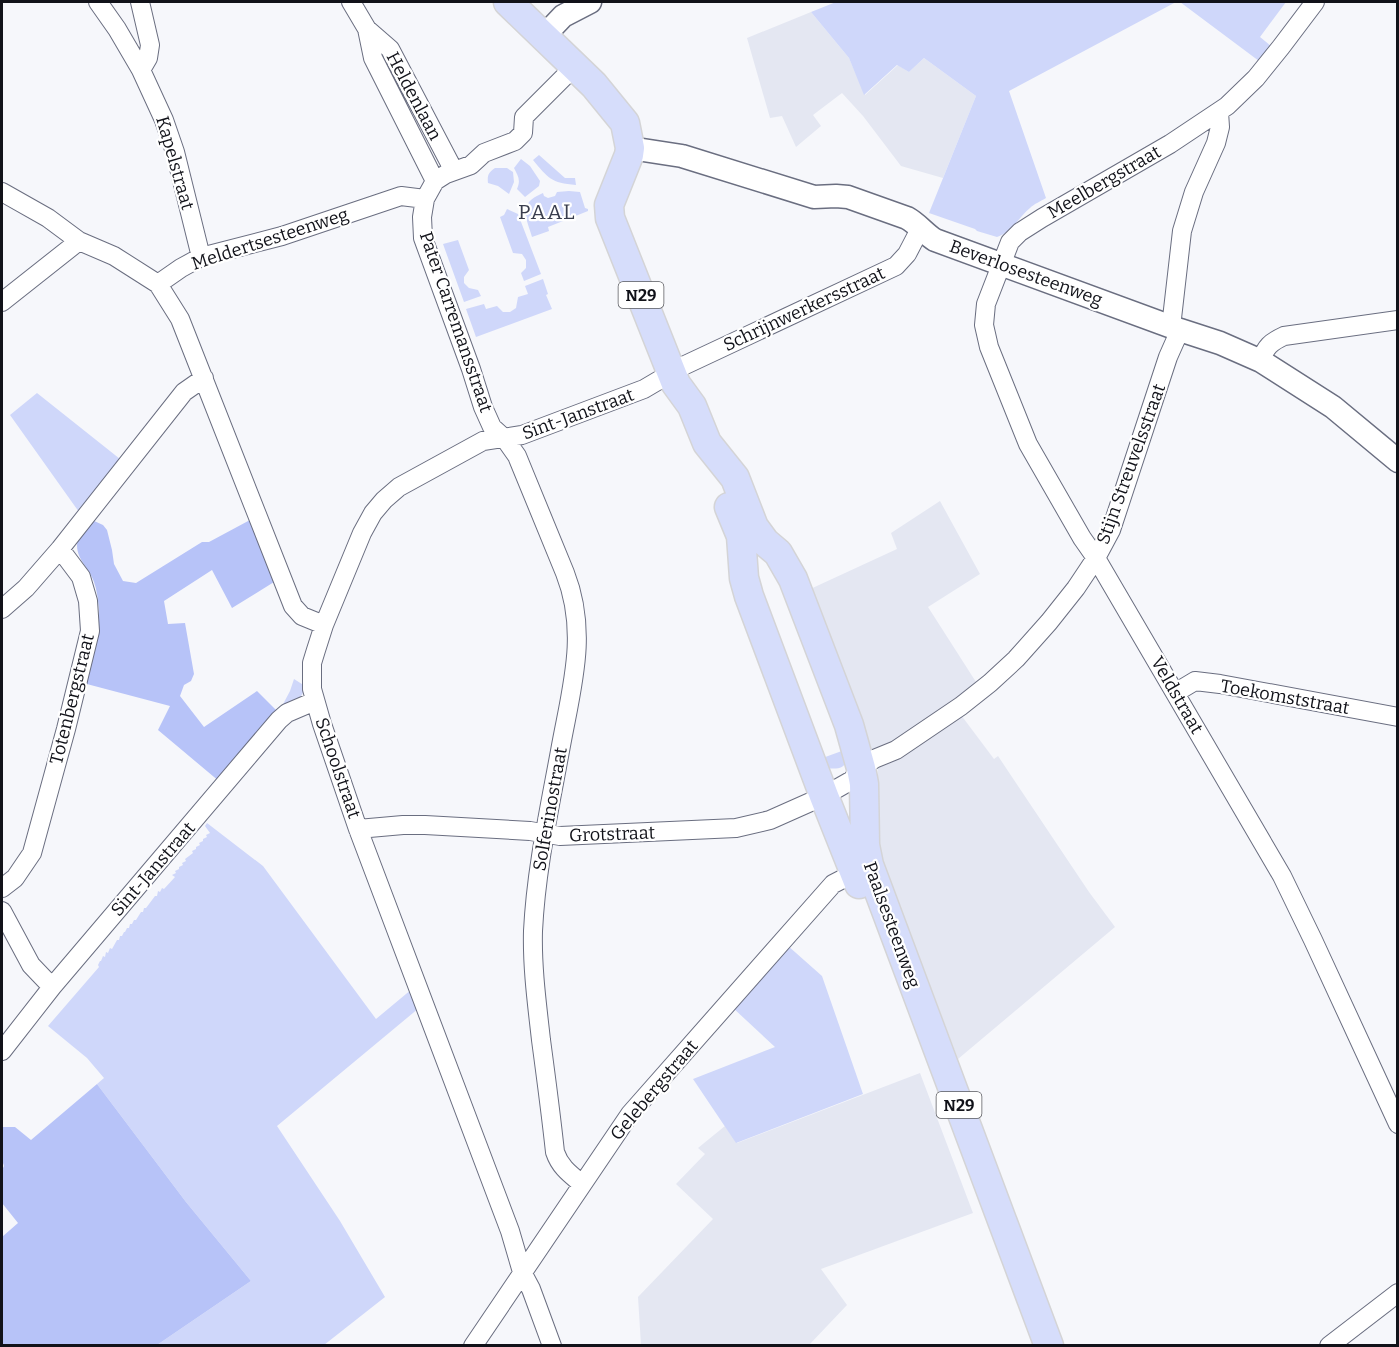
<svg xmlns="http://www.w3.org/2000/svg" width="1399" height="1347" font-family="Bitter,serif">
<rect width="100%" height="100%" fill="#f6f7fb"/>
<!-- built -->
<path fill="#e4e7f2" d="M811,12L849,58L865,95L898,65L909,72L924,58L976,96L943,178L901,166L863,116L842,93L813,115L821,126L796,147L782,116L770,118L747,38Z
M940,501L980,574L928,607L976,682L957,698L898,740L873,750L868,748L806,591L897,549L891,533Z
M961,715L994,759L998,756L1089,892L1115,927L958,1059L881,857L877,831L878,767L896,760Z
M920,1073L973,1213L821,1269L847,1305L809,1345H641L638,1297L713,1219L676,1184L705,1154L698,1148L725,1126L737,1143Z"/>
<!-- green -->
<path fill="#cfd7fa" d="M836,2H1176L1009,91L1046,198C1041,201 1034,204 1030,208C1019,217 1011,233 997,237L977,231L975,229L929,213L976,96L924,58L909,72L897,65L864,95L849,58L811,12Z
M1180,2H1286L1260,37L1271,46L1259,61Z
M539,155L565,178H575L576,185C551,183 548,178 533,160Z
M521,159L530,166L540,181L539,186L525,197L517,189C521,180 518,176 514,168Z
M495,168H507L513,172L514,182L509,194L498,186L488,183C487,175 489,172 495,168Z
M569,191L580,192L585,208L588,209V211L548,227L549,231L532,237C526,216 517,204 543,193L544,196L548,198L555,196L557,192Z
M507,209L518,214L541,274L524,281L521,273L526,268V260L522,254L513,253L500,217L504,215Z
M458,240L469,270L464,277V283L469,288L478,290L481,296L464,302L443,244Z
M543,279L548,294L546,295L552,309L476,337L466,309L484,304L486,309L497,306L503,312H510L516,308L518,297L528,294L525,286Z
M37,393L120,459L79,512L10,415Z
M294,679L305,686C303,700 293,702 281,708L290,691Z
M850,748C848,763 845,771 827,768L817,760Z
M207,823L263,866L376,1019L412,989L419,1008L277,1126L340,1221L385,1297L324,1345H157L251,1281L186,1202L97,1084L104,1078L87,1058L48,1026L99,967L98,965L100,961H101L103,956L105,957L106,952L108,953L110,948L112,949L117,940H119L120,936H122L124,932H125L127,928H129L130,924H132L134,920H136L141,912H143L144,908H146L155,896H157L158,891L160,892L162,888L164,889L175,877L172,875L176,873L175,871L179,869V867L183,865L182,863L186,861L185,859L193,853L192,851L196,849V847L200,845L199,843L203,841V839L207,837L206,835L210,833L205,826Z
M787,945L822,976L863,1094L736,1143L693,1079L775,1047L732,1007Z"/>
<!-- forest -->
<path fill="#b7c3f8" d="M92,520L103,525L107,530L112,550L114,564L123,581L136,583L202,542H209L250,520L274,582L232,608L212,570L164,601L168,624L185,623L194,674L191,681L184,685L180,696L204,727L257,691L277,711L220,782L158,730L170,706L83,683C90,661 100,633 99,610C98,600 97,590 94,582C89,567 73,557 78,539C80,532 87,525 92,520Z
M97,1084L186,1202L251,1281L157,1345H2V1237L18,1223L2,1203V1170L4,1166L2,1160V1127H15L31,1140Z"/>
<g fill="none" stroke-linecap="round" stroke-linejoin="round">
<defs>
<path id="minor" d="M98,2L117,29L141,70L164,120L175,152L201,257
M140,2L150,45L148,58L141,70
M351,2L367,29L373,58L435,181
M1315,2L1281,47L1256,78L1227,106L1170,144L1042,218L1020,232L1010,242L986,304L984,325L989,347L1028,444L1082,538L1096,558L1282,876L1313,940L1398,1124
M367,29L390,49L454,171
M575,66L524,117L523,133L515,141L484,153L471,165L446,174L435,181L425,199L422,217L423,238L471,369L483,407L492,427L505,439L517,456L565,573C589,634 571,689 560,751C549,811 536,870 533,931C532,967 537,1004 541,1040C546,1077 551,1115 555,1152C560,1167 570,1174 582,1184
M2,192L48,218L79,241L114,256L158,284L180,319L293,606L302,616L324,625
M158,284L181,268L201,257L282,236L401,196L425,199
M2,302L79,241
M1171,327L1182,231L1194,192L1216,143L1220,127L1219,112
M1261,361C1265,347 1271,342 1284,336L1398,320
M2,609L26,588L60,549L184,392L204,378
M1175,693L1195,681L1220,684L1398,717
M358,829L403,825H425L530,831L560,836L736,828L770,820L824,796L852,780L861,768L874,759L896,750L961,706L990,683L1016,659L1049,622L1076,588L1096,558L1111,530L1168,357L1180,330
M2,888L15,878L32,853L66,729L90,631L88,601L81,577L60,549
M2,911L31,965L52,987
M2,1051L52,987L279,720L287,713L315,701
M473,1346L630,1114L833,884L862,869
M552,1346L531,1289L522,1272L510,1231L358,829L322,724L312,689V663L316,650L324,625L362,533L373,513L384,500L399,487L483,441L522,435L644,389L683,366L896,266L907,254L920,229
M1329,1346L1398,1293"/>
<path id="tertiary" d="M544,36L563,16L590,2
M630,148L682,156L814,197L836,196L848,197L907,218C918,224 925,234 935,240L1180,330L1220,343L1261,361L1333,407L1398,461"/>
<path id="primary" d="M508,2L594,85L625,123L630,148L629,155L609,205L610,218L676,384L692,406L707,443L735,478L754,527L765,542L778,553L793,579L849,725L861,768L864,784L865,845L869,865L1049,1346
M729,507L741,536L744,578L749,596L824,796L859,884"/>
</defs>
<!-- minor casing -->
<use href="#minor" stroke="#6a6e80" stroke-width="20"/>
<!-- tertiary casing -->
<use href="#tertiary" stroke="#6a6e80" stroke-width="25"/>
<!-- primary casing -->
<use href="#primary" stroke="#d4d4d6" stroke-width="31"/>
<!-- minor -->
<use href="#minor" stroke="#fff" stroke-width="18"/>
<!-- tertiary -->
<use href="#tertiary" stroke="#fff" stroke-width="22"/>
<!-- primary -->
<use href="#primary" stroke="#d6ddfb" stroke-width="28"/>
</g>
<g text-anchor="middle" stroke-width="4.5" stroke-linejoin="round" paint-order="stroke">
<!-- shield labels -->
<g fill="#fff" stroke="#58595e" stroke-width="1.5">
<rect x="618.5" y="282" width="45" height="26" rx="4.5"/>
<rect x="936.5" y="1092" width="45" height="26" rx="4.5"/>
</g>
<g font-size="16" font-weight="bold" fill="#111219">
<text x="641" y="301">N29</text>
<text x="959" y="1111">N29</text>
</g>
<!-- street labels -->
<g font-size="18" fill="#111219" stroke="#fff">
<text transform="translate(414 96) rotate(62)" y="6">Heldenlaan</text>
<text transform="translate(175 163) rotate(74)" y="6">Kapelstraat</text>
<text transform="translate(1104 182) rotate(-30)" y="6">Meelbergstraat</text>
<text transform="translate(270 239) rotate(-18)" y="6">Meldertsesteenweg</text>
<text transform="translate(1026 273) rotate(20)" y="6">Beverlosesteenweg</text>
<text transform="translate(804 309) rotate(-25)" y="6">Schrijnwerkersstraat</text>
<text transform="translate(456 322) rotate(71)" y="6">Pater Carremansstraat</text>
<text transform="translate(578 414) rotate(-20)" y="6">Sint-Janstraat</text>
<text transform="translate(1131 464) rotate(-70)" y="6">Stijn Streuvelsstraat</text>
<text transform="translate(1177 695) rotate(60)" y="6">Veldstraat</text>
<text transform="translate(1285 697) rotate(10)" y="6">Toekomststraat</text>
<text transform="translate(72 699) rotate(-76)" y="6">Totenbergstraat</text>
<text transform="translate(338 768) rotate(71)" y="6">Schoolstraat</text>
<text transform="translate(550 809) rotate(-80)" y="6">Solferinostraat</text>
<text transform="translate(612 834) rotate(-2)" y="6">Grotstraat</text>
<text transform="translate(153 869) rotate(-49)" y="6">Sint-Janstraat</text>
<text transform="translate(892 925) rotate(70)" y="6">Paalsesteenweg</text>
<text transform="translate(654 1090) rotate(-50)" y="6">Gelebergstraat</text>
</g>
<!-- quarter labels -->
<g font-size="21" letter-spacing="1.5" fill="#3a3e4e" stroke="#fff">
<text x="547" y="219">PAAL</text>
</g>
</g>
<!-- border -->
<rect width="1399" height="1347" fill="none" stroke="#111219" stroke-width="6"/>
</svg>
